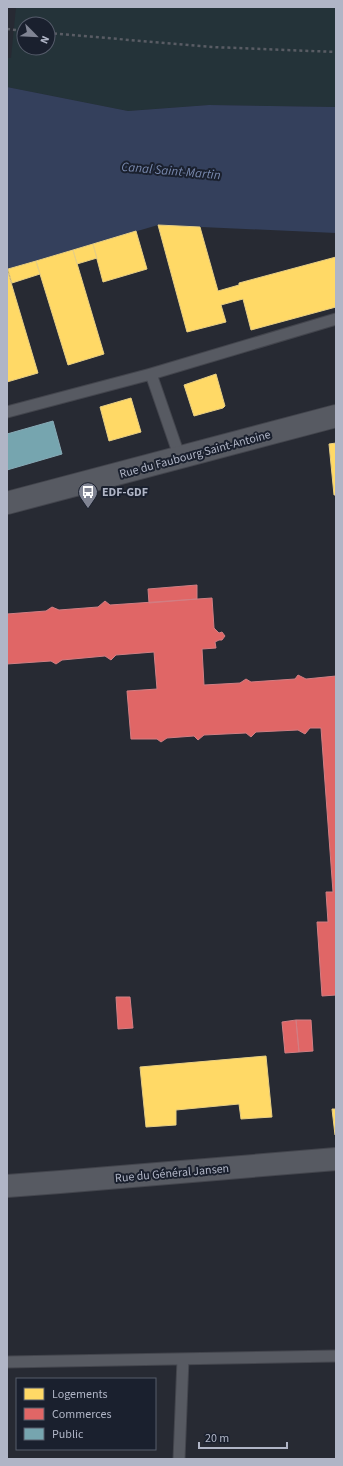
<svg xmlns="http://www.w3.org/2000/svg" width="343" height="1466" font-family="'Source Sans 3',sans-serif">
<rect width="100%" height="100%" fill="#272a33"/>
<!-- green -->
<path fill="#243339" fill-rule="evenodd" d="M16,7H336V107L209,105L128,111L7,87V58H11ZM24,24H48V48H24Z"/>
<!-- water -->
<path fill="#34405c" d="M7,87L128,111L209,105L336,107V233L158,225L7,269Z"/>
<!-- homes -->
<path fill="#ffd966" stroke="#e7ce83" d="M158,225L200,227L218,291L239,285V283L336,257V307L251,330L243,299L221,305L226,322L187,332Z
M136,231L147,269L103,282L93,244Z
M93,244L97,258L77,264L73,250Z
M73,250L104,354L68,365L36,261Z
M36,261L40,274L12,283L8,269Z
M7,269L38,373L7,382Z
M216,374L225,406L223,408L194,416L184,385Z
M131,398L141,432L109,441L100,407Z
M336,443V495H334L329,444Z
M266,1056L272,1117L241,1119L239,1104L176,1110V1125L146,1127L140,1067Z
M332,1109H336V1135H335Z"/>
<!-- shops -->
<path fill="#e06666" stroke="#d27e83" d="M197,585V599L149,603L148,589Z
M212,598L214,628L219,633L222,632L225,636L222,640H219L215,642L216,648L202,649L204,685L240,683L246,679L251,682L295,679L298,675L306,679L336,676V995L322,996L317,922H328L326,892H333L321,728H310L305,734L298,730L256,732L251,737L246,733L204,735L198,740L194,736L167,738L161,742L157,739H131L127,691L157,689L154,652L116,655L111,660L105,656L62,660L56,664L51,661L7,664V614L46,611L52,607L59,610L98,607L105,601L110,605Z
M116,997H130L133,1028L118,1029Z
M296,1020H311L313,1051L299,1052Z
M296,1020L299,1052L285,1053L282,1022Z"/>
<!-- public -->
<path fill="#76a5af" stroke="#87aab6" d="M53,421L62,454L7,470V434Z"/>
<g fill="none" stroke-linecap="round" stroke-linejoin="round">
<defs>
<path id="service" d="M7,412L151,374
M180,458L151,374L336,319
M7,1362L336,1356
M179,1459L183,1359"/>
<path id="minor" d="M7,1186L60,1182L336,1159"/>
<path id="tertiary" d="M7,503L336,416"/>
</defs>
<!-- service casing -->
<use href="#service" stroke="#43454d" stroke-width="13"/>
<!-- minor casing -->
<use href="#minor" stroke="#43454d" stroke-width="24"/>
<!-- tertiary casing -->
<use href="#tertiary" stroke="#43454d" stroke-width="24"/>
<!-- path -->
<path stroke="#595c64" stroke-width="2.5" stroke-dasharray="3 3" stroke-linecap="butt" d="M7,29L24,31
M48,33L212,47L336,52"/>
<!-- service -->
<use href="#service" stroke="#575a62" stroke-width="11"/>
<!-- minor -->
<use href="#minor" stroke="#575a62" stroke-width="22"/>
<!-- tertiary -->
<use href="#tertiary" stroke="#575a62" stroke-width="22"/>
</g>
<!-- icons -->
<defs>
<symbol id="bus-pin" viewBox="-11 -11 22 30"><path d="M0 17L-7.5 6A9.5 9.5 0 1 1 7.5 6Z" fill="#808493" stroke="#1a202e"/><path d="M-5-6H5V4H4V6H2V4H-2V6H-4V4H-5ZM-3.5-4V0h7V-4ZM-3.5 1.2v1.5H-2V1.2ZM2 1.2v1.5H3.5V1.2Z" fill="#fff"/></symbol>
</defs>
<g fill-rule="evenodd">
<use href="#bus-pin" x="77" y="481" width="22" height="30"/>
</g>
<g text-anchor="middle" stroke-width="4" stroke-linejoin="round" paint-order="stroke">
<!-- street labels -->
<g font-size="12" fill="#b0b5c6" stroke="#1a202e">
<text transform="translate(195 454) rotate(-15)" y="4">Rue du Faubourg Saint-Antoine</text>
<text transform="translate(172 1173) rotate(-5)" y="4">Rue du Général Jansen</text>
</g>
<!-- poi labels -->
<g font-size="12" font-weight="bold" fill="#b0b5c6" stroke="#1a202e" text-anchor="start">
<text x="102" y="496">EDF-GDF</text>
</g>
<!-- water labels -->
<g font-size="13" font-style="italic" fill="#7888ad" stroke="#1a202e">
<text transform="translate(171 170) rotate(5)" y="5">Canal Saint-Martin</text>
</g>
</g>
<!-- border -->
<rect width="343" height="1466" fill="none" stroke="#b0b5c6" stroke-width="16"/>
<!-- legend -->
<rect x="16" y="1378" width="140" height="72" fill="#1a202e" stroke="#565c6b"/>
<rect x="24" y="1388" width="20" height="12" fill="#ffd966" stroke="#565c6b"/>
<text x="52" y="1398" font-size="12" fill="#b0b5c6">Logements</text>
<rect x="24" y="1408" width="20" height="12" fill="#e06666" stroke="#565c6b"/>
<text x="52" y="1418" font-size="12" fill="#b0b5c6">Commerces</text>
<rect x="24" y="1428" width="20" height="12" fill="#76a5af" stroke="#565c6b"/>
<text x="52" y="1438" font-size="12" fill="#b0b5c6">Public</text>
<!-- north arrow -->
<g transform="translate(36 36) rotate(114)"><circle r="19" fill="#1a202e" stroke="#565c6b"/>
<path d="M0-3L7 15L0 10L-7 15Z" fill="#808493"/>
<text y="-6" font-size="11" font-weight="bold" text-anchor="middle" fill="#b0b5c6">N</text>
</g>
<!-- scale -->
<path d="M199 1442v6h88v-6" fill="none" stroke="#b0b5c6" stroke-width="2"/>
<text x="205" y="1442" font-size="12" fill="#b0b5c6" stroke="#1a202e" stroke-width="3" paint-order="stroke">20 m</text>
</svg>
